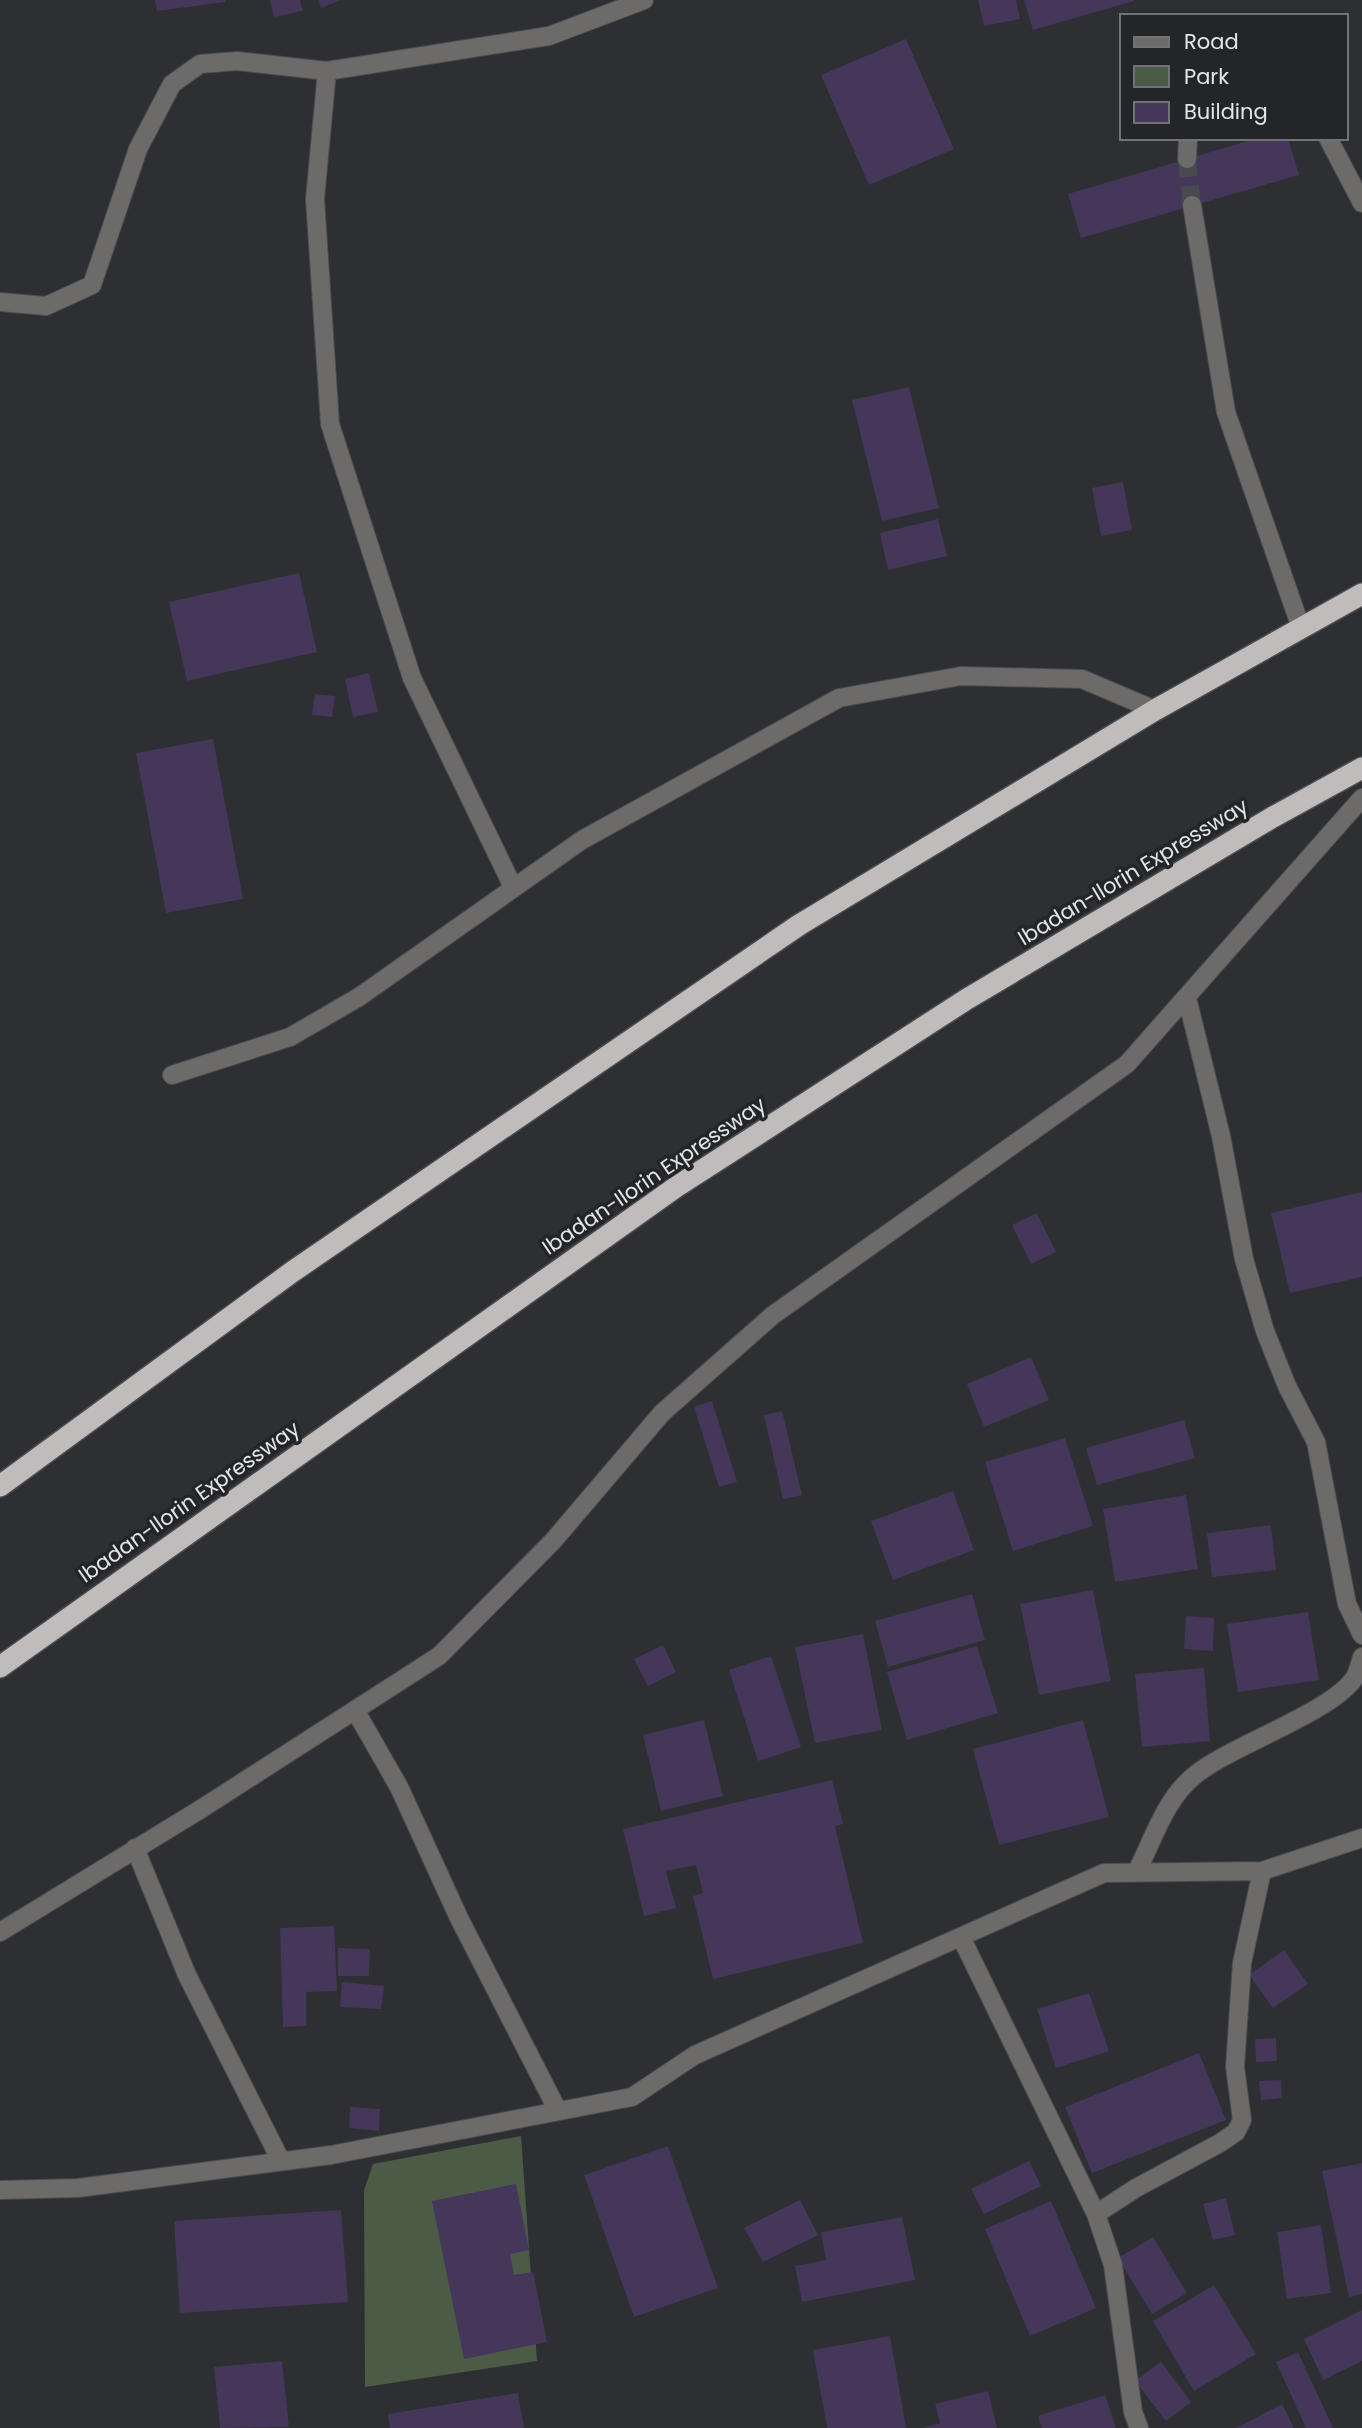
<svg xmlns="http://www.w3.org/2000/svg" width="1362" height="2428" font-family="Poppins,sans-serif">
<rect width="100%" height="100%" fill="#2d2f32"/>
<!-- green -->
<path fill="#4c5b45" d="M521,2136L537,2361L365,2387L364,2190L373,2164Z"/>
<!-- building -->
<path fill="#443759" d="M155,0H225V2L157,11Z
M270,0H300L303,11L274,17Z
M318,0H341L321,8Z
M978,0H1016L1020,19L984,26Z
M1024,0H1134V1L1033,30Z
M906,39L954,149L869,185L821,75Z
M1258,138H1288L1299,175L1081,238L1068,194Z
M909,387L939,508L882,521L852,400Z
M1123,482L1132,530L1101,536L1092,488Z
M938,519L947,556L888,570L880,533Z
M299,573L317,652L187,681L169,602Z
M369,673L378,712L353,717L345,679Z
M315,694L335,696L332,717L312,715Z
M213,739L243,899L166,913L136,753Z
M1362,1192V1277L1290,1293L1271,1213Z
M1037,1213L1056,1252L1031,1264L1012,1225Z
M1031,1357L1049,1400L984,1427L967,1384Z
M712,1401L737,1482L719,1487L694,1407Z
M782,1411L802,1495L783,1499L764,1415Z
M1184,1420L1195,1458L1097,1485L1086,1448Z
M1065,1438L1093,1526L1013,1551L985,1462Z
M953,1491L974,1550L893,1580L871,1521Z
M1186,1495L1198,1569L1115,1582L1103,1509Z
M1271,1525L1276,1570L1212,1577L1207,1533Z
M1093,1590L1111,1681L1039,1695L1020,1604Z
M972,1594L985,1640L888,1667L875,1621Z
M1308,1612L1319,1680L1238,1692L1227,1624Z
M1186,1616L1214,1618L1213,1651L1184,1649Z
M863,1634L882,1730L815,1743L795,1647Z
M663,1645L676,1672L648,1686L634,1659Z
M977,1646L998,1713L907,1740L887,1672Z
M771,1656L801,1747L758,1761L729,1670Z
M1204,1668L1210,1741L1142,1747L1135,1674Z
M704,1720L723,1796L661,1811L643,1735Z
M1083,1720L1109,1817L999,1845L973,1749Z
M832,1780L843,1824L835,1826L863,1943L713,1979L693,1896L703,1893L696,1865L666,1871L676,1908L644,1916L623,1829Z
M334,1926L337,1991L306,1992V2026L283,2027L280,1928Z
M338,1948L370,1949L369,1976H338Z
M1284,1950L1308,1984L1273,2008L1249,1975Z
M342,1982L384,1986L381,2009L340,2007Z
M1089,1993L1109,2051L1056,2068L1037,2009Z
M1276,2038L1277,2061L1256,2062L1255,2039Z
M1199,2053L1226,2120L1092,2173L1065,2107Z
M1281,2080L1282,2098L1261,2100L1259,2081Z
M350,2107L380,2109L379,2131L349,2128Z
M668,2146L718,2288L634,2317L584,2175Z
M1029,2161L1041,2186L984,2214L971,2189Z
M1362,2163V2294L1349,2297L1322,2171Z
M516,2184L529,2250L510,2254L514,2275L533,2272L547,2342L464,2359L432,2201Z
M1226,2198L1235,2235L1213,2240L1203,2204Z
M800,2200L818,2235L763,2262L744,2228Z
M1051,2201L1096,2308L1030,2336L985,2229Z
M341,2210L348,2302L180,2313L174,2221Z
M902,2217L915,2280L802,2302L795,2266L826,2260L821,2232Z
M1321,2225L1331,2293L1287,2299L1277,2232Z
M1153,2237L1187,2293L1152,2314L1118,2258Z
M1214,2285L1256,2354L1194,2391L1153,2321Z
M1362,2310V2361L1323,2380L1304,2339Z
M890,2336L906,2428H827L813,2350Z
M1298,2352L1333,2428H1306L1276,2362Z
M282,2361L289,2427L220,2428L214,2367Z
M1161,2362L1191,2402L1166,2421L1135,2381Z
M988,2391L997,2428H923L940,2423L935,2404Z
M518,2393L524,2428H390L388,2414Z
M1105,2395L1116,2428H1042L1038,2416Z
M1282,2404L1294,2428H1236Z"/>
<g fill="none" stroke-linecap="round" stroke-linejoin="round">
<!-- minor-tunnel -->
<path stroke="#484a4d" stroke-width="18" stroke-dasharray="18 9" stroke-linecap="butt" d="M1187,159L1192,205"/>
<defs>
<path id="minor" d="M327,71L315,199L330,424L412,678L513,887
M1328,138L1362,203
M1187,159L1188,138
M1192,205L1226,412L1301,628
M0,302L46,306L92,285L138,149L172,84L200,64L237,61L327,71L549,36L644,0
M1187,998L1221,1136L1244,1259L1265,1331L1287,1386L1316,1442L1347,1604L1362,1635
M172,1075L290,1037L359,997L582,840L839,698L961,676L1082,679L1155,710
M355,1710L399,1787L459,1918L558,2111
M135,1848L187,1975L281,2161
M1137,1871C1154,1838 1165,1799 1195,1775C1232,1745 1333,1712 1355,1677C1358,1672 1360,1663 1362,1657
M0,1932L201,1809L439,1656L553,1541L662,1413L773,1315L1127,1064L1362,798
M961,1937L1096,2214
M0,2190L78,2188L331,2155L632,2097L695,2055L1104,1873L1262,1871L1362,1838
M1139,2428L1133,2412L1113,2265L1096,2214L1136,2188L1220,2143L1236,2132L1242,2120L1235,2067L1242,1963L1262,1871"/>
<path id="highway" d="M0,1486L292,1272L799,925L1155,710L1362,594
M0,1667L676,1187L967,999L1273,817L1362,768"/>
</defs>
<!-- minor casing -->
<use href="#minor" stroke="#4a4c4f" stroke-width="20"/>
<!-- highway casing -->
<use href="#highway" stroke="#4a4c4f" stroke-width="24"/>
<!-- minor -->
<use href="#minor" stroke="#6c6b6a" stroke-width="18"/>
<!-- highway -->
<use href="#highway" stroke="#c1bcbc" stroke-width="21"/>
</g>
<g text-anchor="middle" stroke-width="7" stroke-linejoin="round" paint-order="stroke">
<!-- street labels -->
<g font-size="21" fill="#e4e5e7" stroke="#242528">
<text transform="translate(1133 872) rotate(-31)" y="7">Ibadan-Ilorin Expressway</text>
<text transform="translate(654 1176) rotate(-34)" y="7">Ibadan-Ilorin Expressway</text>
<text transform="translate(189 1502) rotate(-35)" y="7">Ibadan-Ilorin Expressway</text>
</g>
</g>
<!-- legend -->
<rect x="1120" y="14" width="228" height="126" fill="#242528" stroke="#717274" stroke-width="2"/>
<rect x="1134" y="37" width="35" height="10" fill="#6c6b6a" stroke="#717274" stroke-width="2"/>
<text x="1184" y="49" font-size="21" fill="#e4e5e7">Road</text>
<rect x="1134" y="66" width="35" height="21" fill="#4c5b45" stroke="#717274" stroke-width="2"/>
<text x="1184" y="84" font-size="21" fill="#e4e5e7">Park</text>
<rect x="1134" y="102" width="35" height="21" fill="#443759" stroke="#717274" stroke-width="2"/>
<text x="1184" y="119" font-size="21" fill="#e4e5e7">Building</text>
</svg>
